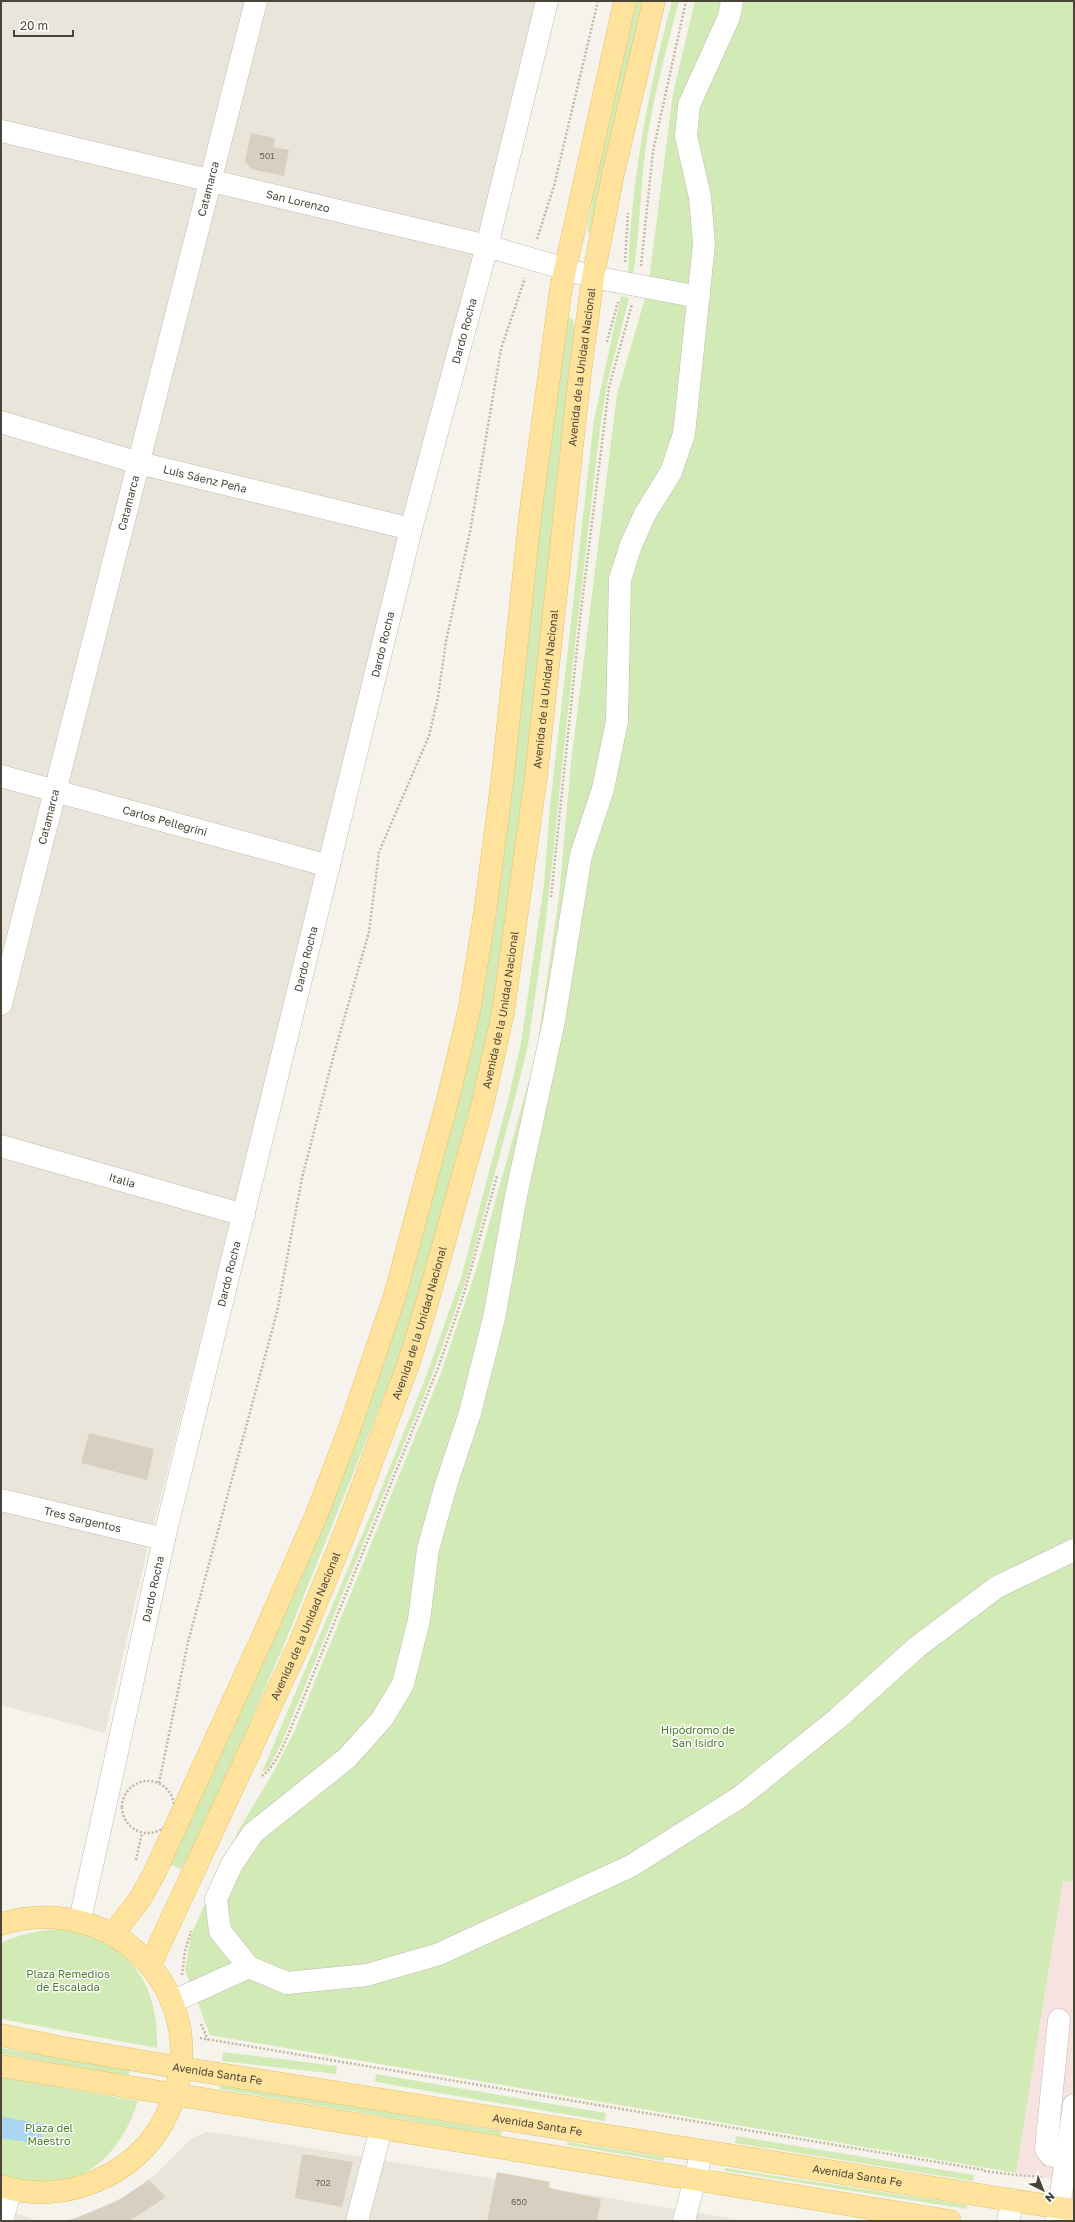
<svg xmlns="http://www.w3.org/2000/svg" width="1075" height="2222" font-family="'Golos Text',sans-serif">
<rect width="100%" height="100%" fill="#f6f3ec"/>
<!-- residential -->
<path fill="#eae5da" d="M1,1H538L147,1551L105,1733L1,1705Z
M206,2132L232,2135L746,2221H1V2209L40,2221L67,2220L101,2209L128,2194L157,2173L191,2139Z"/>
<!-- medical -->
<path fill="#f6e3e0" d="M1063,1881L1074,1882V2182L1016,2173Z"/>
<!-- green -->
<path fill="#d2eab5" d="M630,1H644L589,234L587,230L592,206V172Z
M672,1H679C666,51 652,101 645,153C640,193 640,234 633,274H628C631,181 648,91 672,1Z
M695,1H1074V1882L1063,1881L1016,2173L210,2035L185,1970L191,1935L238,1831L274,1771L295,1730L441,1373L477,1267L536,1055L559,896L571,762L617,394L648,288L673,93Z
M621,296L629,298L607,385L601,421L576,635L546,921L528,1045L514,1102L467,1277L430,1381L282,1742L269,1768L262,1772L376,1502L425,1379L461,1278L508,1100L521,1043L544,884L550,806L594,420Z
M566,318L573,319L575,327L558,468L542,639L523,801L493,1011L480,1074L416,1308L391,1379L284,1645L197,1843L181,1869L169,1864L370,1393L394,1333L418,1252L452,1120L542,472Z
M61,1929C128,1940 159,1981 157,2048L1,2019V1943C21,1934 38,1930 61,1929Z
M1,2048L129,2070V2076L1,2054Z
M223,2052L337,2066L336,2074L222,2061Z
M376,2074L606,2113L605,2121L375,2082Z
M1,2077L138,2101C125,2142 96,2180 50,2183C34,2185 16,2180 1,2179Z
M220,2085L502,2131L501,2136L220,2089Z
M736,2136L974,2175L973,2181L735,2143Z
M567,2142L664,2157V2161L567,2145Z
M725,2168L967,2205V2209L725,2171Z"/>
<!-- water -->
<path fill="#a9d4f2" d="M2,2117L44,2124L41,2144L1,2138Z"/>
<!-- building -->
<path fill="#d8cfc1" d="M251,133L275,138L273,147L289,150L284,176L251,169L245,161Z
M89,1433L154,1449L147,1480L81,1463Z
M302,2154L353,2162L342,2207L295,2198Z
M497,2172L550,2182L549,2188L601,2199L597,2221H487Z
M149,2180L166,2197L129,2221H69L119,2200Z"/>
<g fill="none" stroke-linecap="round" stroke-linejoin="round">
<defs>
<g id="minor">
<path d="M732,1L729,17L689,105L686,136L700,197L704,244L684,434L671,472L645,514L631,545L620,579L617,721L603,789L581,855L554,1021L516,1196L494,1318L470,1413L446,1485L428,1549L419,1620L403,1684L382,1719L347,1758L253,1833L232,1864L216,1899L220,1931L249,1967L287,1983L367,1975L439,1954L631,1866L740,1797L837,1719L917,1647L997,1587L1074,1550"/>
<path id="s1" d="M1,131L487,246L593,277L699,297"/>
<path id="s2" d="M1,422L139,463L411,529"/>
<path id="s3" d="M1,776L329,866"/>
<path id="s4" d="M1,1004L256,1"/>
<path id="s5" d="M1,1146L244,1215"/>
<path id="s6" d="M1,1500L164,1539"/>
<path id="s7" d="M80,1920L164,1539L411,529L487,246L547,1"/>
<path d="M172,2002L249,1967"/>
<path d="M1059,2020L1046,2149L1050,2155L1066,2159"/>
<path d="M2,2221L11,2189"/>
<path d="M357,2221L381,2129"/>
<path d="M684,2221L702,2151"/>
<path d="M1008,2221L1013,2200"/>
<path d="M1057,2221L1074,2105"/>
</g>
<g id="major">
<path d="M1,1924C118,1889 219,2000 168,2112C154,2144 128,2168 96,2181C66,2194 32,2196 1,2186"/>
<path d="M113,1934L140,1899L154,1874L265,1632L316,1516L348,1433L395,1295L450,1091L469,1011L485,912L502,783L530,517L561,288L625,1"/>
<path id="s8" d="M150,1965L299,1645L346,1530L408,1365L426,1307L482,1107L503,1013L536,777L580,373L593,277L613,174L654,1"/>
<path id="s9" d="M1,2035L58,2047L182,2068L1074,2210"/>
<path d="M1,2066L950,2221"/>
</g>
</defs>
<!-- minor casing -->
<use href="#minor" stroke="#c2bbae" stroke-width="23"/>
<!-- major casing -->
<use href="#major" stroke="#e6c16a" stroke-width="23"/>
<!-- path -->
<path stroke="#c4b79f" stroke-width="2.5" stroke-dasharray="2 2" stroke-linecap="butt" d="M537,239L554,186L598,1
M625,262L628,213
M641,266L653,151L686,1
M607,342L618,302
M551,897L581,610L609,387L632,304
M262,1776C279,1764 290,1728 299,1709L438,1368L465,1290L497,1176
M122 1807a26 26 0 1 1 52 0a26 26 0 1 1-52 0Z
M159,1783L188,1642L277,1312L302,1178L334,1054L369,932L379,852L429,736L438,697L446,641L470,532L501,349L525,278
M136,1860L142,1833
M182,1975L185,1951L191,1931
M201,2024L208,2040
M200,2038L984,2170
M984,2171L1015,2175L1043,2177"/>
<!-- minor -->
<use href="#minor" stroke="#fff" stroke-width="22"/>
<!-- major -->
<use href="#major" stroke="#ffe39c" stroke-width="22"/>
</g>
<g text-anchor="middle" stroke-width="3" stroke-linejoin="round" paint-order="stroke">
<!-- number labels -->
<g font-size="9" fill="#6e675b">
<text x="267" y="159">501</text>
<text x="323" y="2186">702</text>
<text x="519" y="2205">650</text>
</g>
<!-- street labels -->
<g font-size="11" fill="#4b4439" stroke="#fff">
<text dy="4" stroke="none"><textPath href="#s4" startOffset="841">Catamarca</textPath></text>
<text dy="4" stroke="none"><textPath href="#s1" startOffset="305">San Lorenzo</textPath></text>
<text dy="4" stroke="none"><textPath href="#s7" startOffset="1635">Dardo Rocha</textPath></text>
<text dy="4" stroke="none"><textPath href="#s8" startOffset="1669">Avenida de la Unidad Nacional</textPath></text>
<text dy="4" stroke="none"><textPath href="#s2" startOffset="212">Luis Sáenz Peña</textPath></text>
<text dy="4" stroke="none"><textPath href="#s4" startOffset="517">Catamarca</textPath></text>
<text dy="4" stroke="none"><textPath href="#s7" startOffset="1311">Dardo Rocha</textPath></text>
<text dy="4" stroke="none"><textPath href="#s8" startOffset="1345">Avenida de la Unidad Nacional</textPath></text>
<text dy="4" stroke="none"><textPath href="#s4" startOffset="193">Catamarca</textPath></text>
<text dy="4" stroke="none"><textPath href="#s3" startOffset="170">Carlos Pellegrini</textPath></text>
<text dy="4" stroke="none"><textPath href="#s7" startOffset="987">Dardo Rocha</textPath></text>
<text dy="4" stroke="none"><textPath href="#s8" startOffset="1021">Avenida de la Unidad Nacional</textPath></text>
<text dy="4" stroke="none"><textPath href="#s5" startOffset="126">Italia</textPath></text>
<text dy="4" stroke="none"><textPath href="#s7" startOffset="663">Dardo Rocha</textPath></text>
<text dy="4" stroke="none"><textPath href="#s8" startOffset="697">Avenida de la Unidad Nacional</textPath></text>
<text dy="4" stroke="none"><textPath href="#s6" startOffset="84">Tres Sargentos</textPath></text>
<text dy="4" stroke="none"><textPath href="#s7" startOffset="339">Dardo Rocha</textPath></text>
<text dy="4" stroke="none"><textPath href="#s8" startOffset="373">Avenida de la Unidad Nacional</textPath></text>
<text dy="4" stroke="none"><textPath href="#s9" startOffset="220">Avenida Santa Fe</textPath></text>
<text dy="4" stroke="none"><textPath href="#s9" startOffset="544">Avenida Santa Fe</textPath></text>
<text dy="4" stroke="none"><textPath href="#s9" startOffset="868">Avenida Santa Fe</textPath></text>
</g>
<!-- park labels -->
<g font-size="11" fill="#4a7f2a" stroke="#fff">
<text x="698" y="1734">Hipódromo de<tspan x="698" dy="13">San Isidro</tspan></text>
<text x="68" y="1978">Plaza Remedios<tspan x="68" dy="13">de Escalada</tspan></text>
<text x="49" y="2132">Plaza del<tspan x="49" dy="13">Maestro</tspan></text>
</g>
</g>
<!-- border -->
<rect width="1075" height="2222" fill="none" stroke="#4b4439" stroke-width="4"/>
<!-- north arrow -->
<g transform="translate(1043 2190) rotate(137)" stroke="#ffffff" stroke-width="3" paint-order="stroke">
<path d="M0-3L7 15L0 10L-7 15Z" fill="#4b4439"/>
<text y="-6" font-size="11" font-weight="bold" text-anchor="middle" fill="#4b4439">N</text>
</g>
<!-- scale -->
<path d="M14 30v6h59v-6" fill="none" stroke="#4b4439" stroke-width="2"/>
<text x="20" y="30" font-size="12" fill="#4b4439" stroke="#ffffff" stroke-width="3" paint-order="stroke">20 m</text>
</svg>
